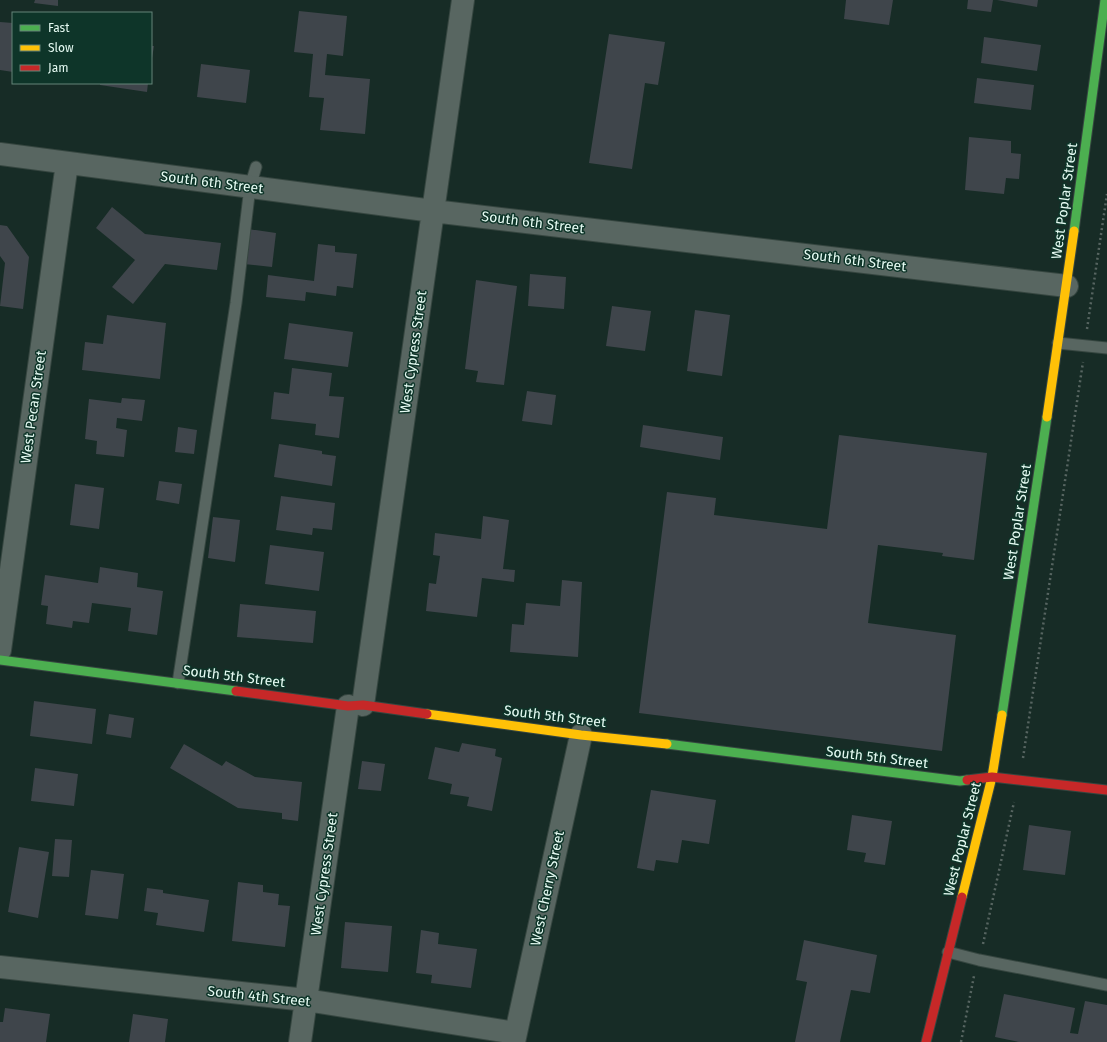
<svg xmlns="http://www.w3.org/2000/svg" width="1107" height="1042" font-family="'Fira Sans',sans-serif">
<rect width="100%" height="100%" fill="#172c26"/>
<!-- building -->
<path fill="#3f454b" d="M35,0H58V6L34,3Z
M846,0H893L889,25L844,19Z
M968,0H993L991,12L967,9Z
M997,0H1038L1037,7Z
M299,11L347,16L343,56L327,54L325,75L370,79L365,134L320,130L324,98L309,97L313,54L294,52Z
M0,22L13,23V72L0,70Z
M609,34L665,42L658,85L645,83L632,169L589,163Z
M984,37L1041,45L1037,71L981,63Z
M151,46H154L152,58H151Z
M201,64L250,70L246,103L197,97Z
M977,78L1034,85L1031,110L974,103Z
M100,83H148L147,92L100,85Z
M969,137L1011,141V153L1021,154L1019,179L1006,178L1004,194L965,190Z
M112,207L145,234L221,243L217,270L165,264L133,304L112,287L135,260L96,228Z
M0,225L7,226L29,257L23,309L0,306L5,263L0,256Z
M248,229L276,233L272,267L244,264Z
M318,244L335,246V252L357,254L353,288L337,286L336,296L306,292L305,301L266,297L268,275L314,281Z
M530,274L566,277L564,309L528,306Z
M476,280L517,286L504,385L476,382L478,371L465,369Z
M612,306L651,311L645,351L606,346Z
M695,310L730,315L722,376L687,371Z
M107,315L166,323L160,379L82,370L85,342L103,344Z
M289,323L353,332L348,367L284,359Z
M292,368L332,373L329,396L344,397L339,438L315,435L316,424L271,419L274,392L289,394Z
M527,391L556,395L552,425L522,421Z
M122,398L145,400L142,421L117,418L116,428L127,430L124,457L96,454L97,441L85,439L89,399L121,403Z
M643,425L723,437L720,460L640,447Z
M178,427L197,430L194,454L175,452Z
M839,435L987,453L974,560L942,556L943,553L878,545L868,623L956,635L942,751L639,713L667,492L716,498L714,515L827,529Z
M279,444L322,451V454L336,456L332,486L274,477Z
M159,481L182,484L179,504L156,500Z
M75,484L104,488L99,529L70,525Z
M281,496L335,503L332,530L313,528L312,535L276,530Z
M483,516L509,520L503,569L515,570L514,582L482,578L477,617L426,611L429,583L436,584L440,556L433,555L435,533L481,539Z
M213,517L240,520L235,562L208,558Z
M270,545L324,552L319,591L265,584Z
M100,567L138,573L137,587L163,591L157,635L128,631L131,608L92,603L89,623L73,621L72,628L46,624L48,606L41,605L45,575L98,583Z
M562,580L582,582L578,657L510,652L512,624L524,625L526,603L560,606Z
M240,604L316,611L313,643L237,637Z
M34,701L96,709L92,744L30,736Z
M109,714L134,718L131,738L106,734Z
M462,743L496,749L495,756L502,758L492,811L467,806L469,797L450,794L452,784L428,779L435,747L459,752Z
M184,744L222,766L226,761L255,777L302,782L298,821L282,819V813L238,808L170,768Z
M362,761L385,764L381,791L358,789Z
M35,768L78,774L74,806L31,801Z
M651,790L716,800L709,844L682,840L678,863L656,860L654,871L637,868Z
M852,815L892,821L885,865L864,862L866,853L847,850Z
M1029,825L1071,831L1065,875L1023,870Z
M55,839L72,840L69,877L52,876Z
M19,847L49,852L38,918L8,912Z
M91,870L124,874L118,919L85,915Z
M238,882L263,885V892L279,894L278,905L290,906L285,947L232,941Z
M147,888L163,890V893L209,900L204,932L156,925L158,913L144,911Z
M345,922L392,926L388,972L341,968Z
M421,930L439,933L438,944L477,949L471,988L431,983L432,975L416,973Z
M804,940L877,955L870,993L851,990L840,1042H795L807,982L796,980Z
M1004,994L1075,1008L1070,1033L1078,1034L1085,1001L1107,1005V1042H1019L995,1037Z
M5,1008L50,1014L46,1042H0V1022H3Z
M133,1014L168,1019L165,1042H129Z"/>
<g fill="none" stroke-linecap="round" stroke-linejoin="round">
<defs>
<path id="lane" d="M1058,343L1107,348
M178,683L236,303L250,187L256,167
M948,952L979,960L1107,985"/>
<path id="street" d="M0,154L433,211L1067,286
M0,650L67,163
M363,705L463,0
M0,967L306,1000L516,1033
M300,1042L348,706
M514,1042L581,735"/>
<path id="fast" d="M1074,231L1105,0
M0,660L236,691
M1002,715L1047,417
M667,744L960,781L967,780"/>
<path id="slow" d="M1047,417L1074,231
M427,714L581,735L667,744
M962,897L992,777L1002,715"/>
<path id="jam" d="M236,691L348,706L363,705L427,714
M967,780L992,777L1107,790
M926,1042L962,897"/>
</defs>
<!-- lane casing -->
<use href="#lane" stroke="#364640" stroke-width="13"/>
<!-- street casing -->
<use href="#street" stroke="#364640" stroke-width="24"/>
<!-- fast casing -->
<use href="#fast" stroke="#364640" stroke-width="11"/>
<!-- slow casing -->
<use href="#slow" stroke="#364640" stroke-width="11"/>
<!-- jam casing -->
<use href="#jam" stroke="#364640" stroke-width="11"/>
<!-- path -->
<path stroke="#576561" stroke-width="2.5" stroke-dasharray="2 3" stroke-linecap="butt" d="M1087,329L1107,194
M1023,758L1083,362
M983,944L1014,802
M961,1042L974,976"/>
<!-- lane -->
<use href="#lane" stroke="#586661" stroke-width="11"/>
<!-- street -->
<use href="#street" stroke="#586661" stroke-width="22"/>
<!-- fast -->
<use href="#fast" stroke="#4caf50" stroke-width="9"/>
<!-- slow -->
<use href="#slow" stroke="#ffc107" stroke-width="9"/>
<!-- jam -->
<use href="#jam" stroke="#c62828" stroke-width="9"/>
</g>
<g text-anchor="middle" stroke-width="3" stroke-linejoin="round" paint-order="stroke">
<!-- street labels -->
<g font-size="14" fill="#e5faf2" stroke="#0e3529">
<text transform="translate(212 182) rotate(7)" y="5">South 6th Street</text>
<text transform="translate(1064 201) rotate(-82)" y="5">West Poplar Street</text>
<text transform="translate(533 222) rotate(7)" y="5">South 6th Street</text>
<text transform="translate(855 260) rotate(7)" y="5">South 6th Street</text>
<text transform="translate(413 352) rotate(-82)" y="5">West Cypress Street</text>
<text transform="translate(33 407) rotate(-82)" y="5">West Pecan Street</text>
<text transform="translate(1017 522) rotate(-81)" y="5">West Poplar Street</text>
<text transform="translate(234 676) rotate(7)" y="5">South 5th Street</text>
<text transform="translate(555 716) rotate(7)" y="5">South 5th Street</text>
<text transform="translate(877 757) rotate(7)" y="5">South 5th Street</text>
<text transform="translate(962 839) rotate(-76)" y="5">West Poplar Street</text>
<text transform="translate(324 874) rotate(-82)" y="5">West Cypress Street</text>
<text transform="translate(547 888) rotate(-78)" y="5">West Cherry Street</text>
<text transform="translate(259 996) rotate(6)" y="5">South 4th Street</text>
</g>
</g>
<!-- legend -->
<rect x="12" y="12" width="140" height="72" fill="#0e3529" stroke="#648479"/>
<rect x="20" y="25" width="20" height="6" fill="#4caf50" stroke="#648479"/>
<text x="48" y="32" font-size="12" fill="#e5faf2">Fast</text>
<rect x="20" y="45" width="20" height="6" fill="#ffc107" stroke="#648479"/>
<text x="48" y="52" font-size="12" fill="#e5faf2">Slow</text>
<rect x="20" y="65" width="20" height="6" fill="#c62828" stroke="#648479"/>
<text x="48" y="72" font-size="12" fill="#e5faf2">Jam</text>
</svg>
